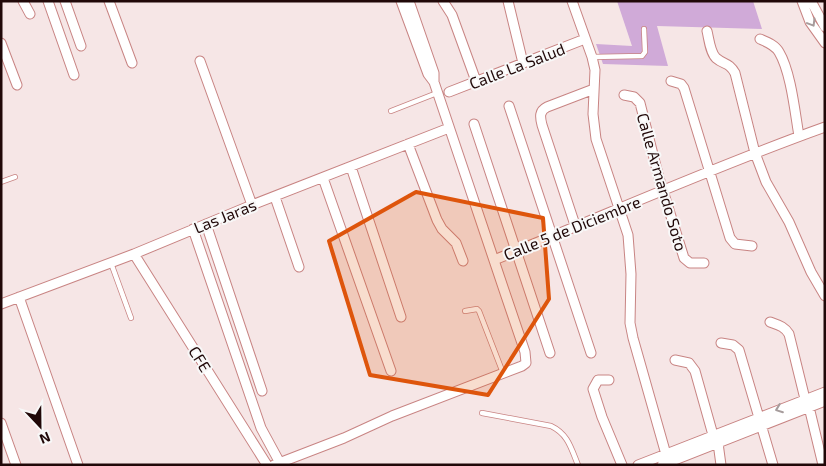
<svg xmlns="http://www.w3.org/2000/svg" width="826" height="466" font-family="'Exo 2',sans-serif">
<rect width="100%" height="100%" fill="#f6e6e6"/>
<!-- green -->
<path fill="#d0aad8" d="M617,1H753L762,29L657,26L668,66L603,64L596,44L632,46Z"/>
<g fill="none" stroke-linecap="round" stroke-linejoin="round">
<defs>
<path id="lane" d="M592,57L642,56L645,52L644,29
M391,111L437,93
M1,182L15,177
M111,263L131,318
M465,311L477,309L479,311L503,373
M482,413L551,426C568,434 571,448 578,465"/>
<path id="street" d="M23,1L30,14
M48,1L74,75
M65,1L81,46
M109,1L132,63
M409,1L434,73V82
M443,1L452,15L476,81
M508,1L523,63
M572,1L592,57L595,70L593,114L596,139L628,235L631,274L630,323L633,338L669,465
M802,1L810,22L825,43
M811,1L825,27
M707,31C709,39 710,52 716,58C724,65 729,62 735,73L755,153L766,182L789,222L811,272L825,296
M760,39C767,42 775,45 779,52C791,72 795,113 799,136
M1,43L17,85
M200,61L252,205
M671,81L681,84L684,88L730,238L735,244L752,246
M449,92L585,39
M624,95L634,97L640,103L659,178L684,258L690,263H704
M509,106L591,353
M474,124L550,353
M408,144L437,220L442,229L456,243L463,261
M351,167L401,317
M323,178L391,371
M275,197L299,267
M206,224L262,391
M576,228L542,125C540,117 539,111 547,107L594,89
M193,229L261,428L280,463
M134,254L267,465
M494,260C604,216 713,167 825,127
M19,297L78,465
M1,304L134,254L252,205L449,128
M770,322C778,325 784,326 789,334L805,399
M721,343L733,345L739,350L773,465
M675,360L689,363L695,371L713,435
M609,380H598L593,389L602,417L622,465
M809,407L823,465
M1,423L16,465
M718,443L721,465
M274,465L344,438L392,416L522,366L526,363L525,352L506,296L434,82L428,74L401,1
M638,465L825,392
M662,465L825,401"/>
</defs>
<!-- lane casing -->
<use href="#lane" stroke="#c88483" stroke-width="6"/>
<!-- street casing -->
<use href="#street" stroke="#c88483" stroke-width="11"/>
<!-- lane -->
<use href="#lane" stroke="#fff" stroke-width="4.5"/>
<!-- street -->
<use href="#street" stroke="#fff" stroke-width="9"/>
</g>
<!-- one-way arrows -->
<defs><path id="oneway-chevron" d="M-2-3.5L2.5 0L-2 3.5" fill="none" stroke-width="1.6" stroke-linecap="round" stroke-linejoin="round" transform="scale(1.25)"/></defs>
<g stroke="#a69c9c">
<use href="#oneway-chevron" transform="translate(812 23) rotate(59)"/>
<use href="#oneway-chevron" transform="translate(779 409) rotate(159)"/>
</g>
<!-- marked area -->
<path fill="#de550c" fill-opacity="0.2" stroke="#de550c" stroke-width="4" stroke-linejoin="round" d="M416,192L543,218L549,299L488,395L370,375L329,241Z"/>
<g text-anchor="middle" stroke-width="4" stroke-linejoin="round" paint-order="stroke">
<!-- street labels -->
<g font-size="16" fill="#200808" stroke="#f8f8f8">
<text transform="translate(517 66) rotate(-21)" y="6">Calle La Salud</text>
<text transform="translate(662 182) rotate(74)" y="6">Calle Armando Soto</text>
<text transform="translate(225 216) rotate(-22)" y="6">Las Jaras</text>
<text transform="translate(572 228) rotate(-22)" y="6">Calle 5 de Diciembre</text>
<text transform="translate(200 359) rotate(58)" y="6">CFE</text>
</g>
</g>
<!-- border -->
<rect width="826" height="466" fill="none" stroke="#200808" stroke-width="5"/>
<!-- north arrow -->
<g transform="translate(40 426) rotate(158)" stroke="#f8f8f8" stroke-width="4" paint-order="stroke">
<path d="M0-4L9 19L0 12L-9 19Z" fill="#200808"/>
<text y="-8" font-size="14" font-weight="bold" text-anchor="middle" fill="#200808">N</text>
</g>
</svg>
